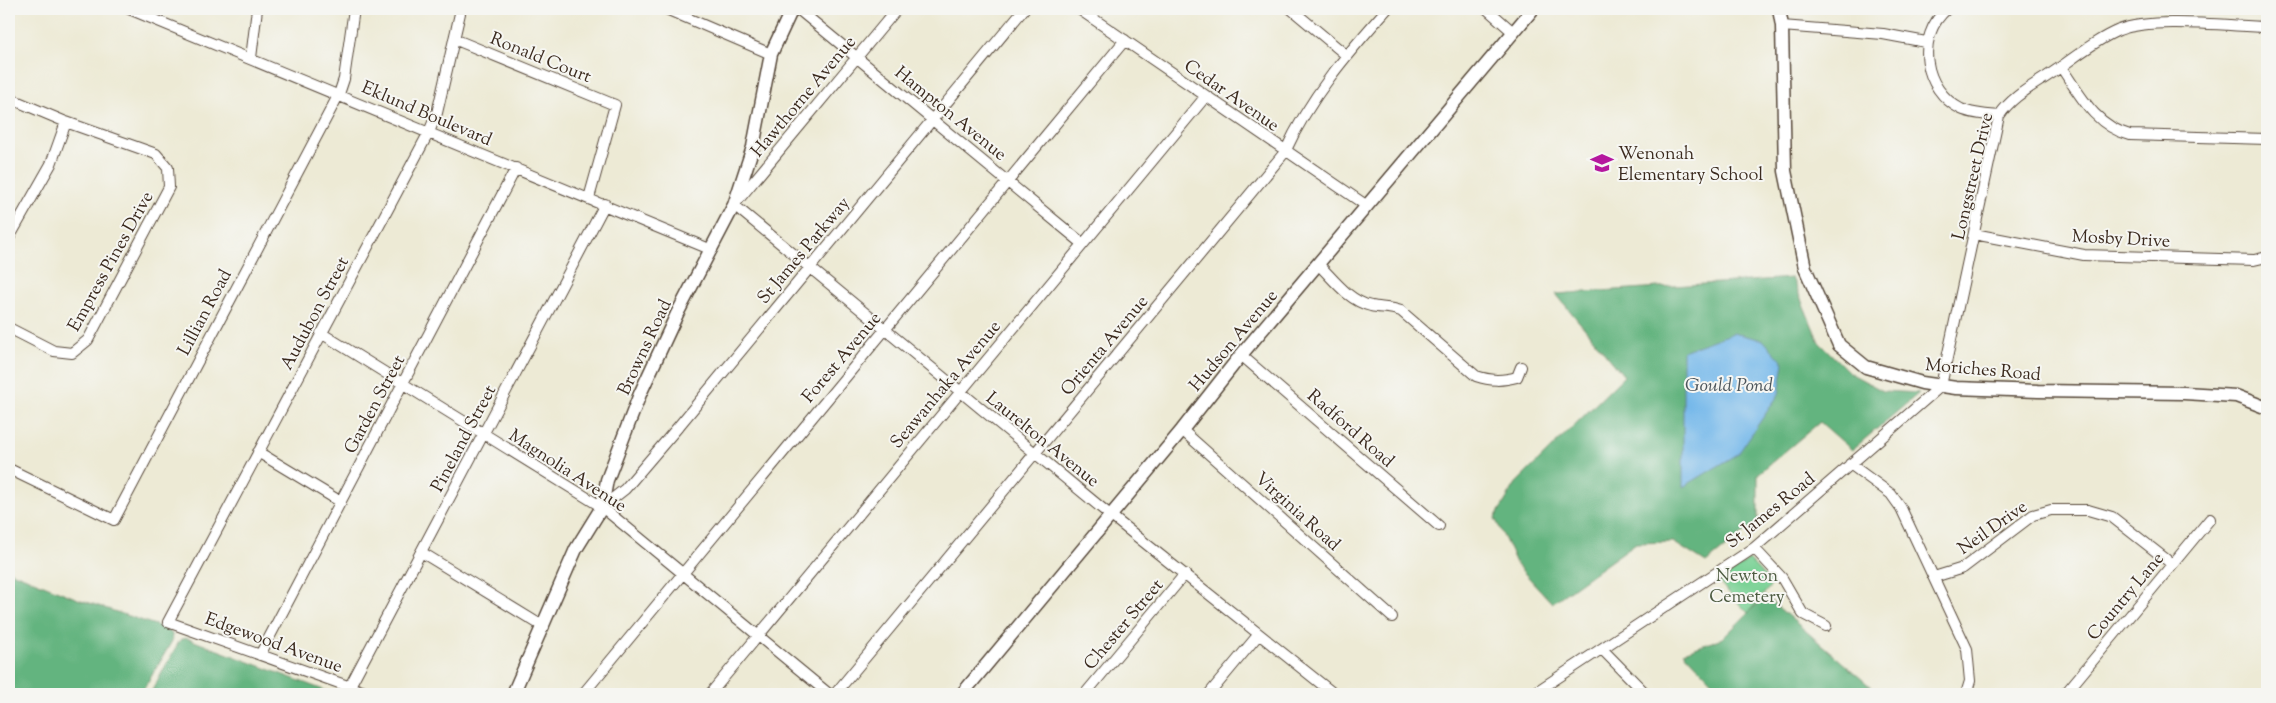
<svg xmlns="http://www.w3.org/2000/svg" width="2276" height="703" font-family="'Sorts Mill Goudy',serif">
<rect width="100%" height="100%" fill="#f6f6f2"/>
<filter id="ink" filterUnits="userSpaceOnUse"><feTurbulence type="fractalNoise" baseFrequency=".02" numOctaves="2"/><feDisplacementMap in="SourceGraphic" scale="10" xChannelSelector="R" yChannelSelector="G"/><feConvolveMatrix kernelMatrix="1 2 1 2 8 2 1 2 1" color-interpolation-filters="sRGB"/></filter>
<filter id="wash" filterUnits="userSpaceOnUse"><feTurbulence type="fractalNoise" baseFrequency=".0096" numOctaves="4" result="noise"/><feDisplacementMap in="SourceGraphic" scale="20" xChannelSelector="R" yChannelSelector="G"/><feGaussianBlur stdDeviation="1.12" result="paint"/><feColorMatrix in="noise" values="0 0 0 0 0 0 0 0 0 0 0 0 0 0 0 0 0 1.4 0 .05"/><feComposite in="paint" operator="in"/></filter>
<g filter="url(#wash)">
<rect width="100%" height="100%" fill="#edead5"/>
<!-- green -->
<path fill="#7bd296" stroke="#5b7e5a" d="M1749,560L1772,584L1748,613L1719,582Z"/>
<!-- forest -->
<path fill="#64b47f" stroke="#506f4e" d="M2161,9H2259L2260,13L2162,11Z
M1792,278L1819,342L1850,373L1883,391L1919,393L1852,450L1820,422L1758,474V521L1706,563L1673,542L1636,543L1552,603L1517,565L1495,518L1516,483L1624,376L1556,294Z
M9,571L78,599L167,629L172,634V641L141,694H9Z
M1765,596L1871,687L1863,694H1724L1684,652L1723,638Z
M186,638L334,694H150L180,640Z"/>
<!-- water -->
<path fill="#74b8ea" stroke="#587184" d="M1733,333L1763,340L1784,363L1779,394L1738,454L1683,487V351Z"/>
</g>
<g filter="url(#ink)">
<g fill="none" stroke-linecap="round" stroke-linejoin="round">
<defs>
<path id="minor" d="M129,9L712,250
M666,9L771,54
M798,9L1082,243
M897,9L734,205L1110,515L1334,694
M1079,9L1367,206
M1291,9L1346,55
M1487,9L1513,32
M1947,9C1915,36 1923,90 1961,109C1972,114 1987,115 1999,116
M1782,26L1883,34L1926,42
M454,39L615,105L589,198
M251,58L257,9
M2061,67C2080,95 2095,126 2130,135L2267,139
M9,98L66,122L156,154L168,168L169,187L88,340L72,353L54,351L9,328
M1974,234L2084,255L2254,260L2267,257
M9,238L51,164L66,122
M1319,265C1334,280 1349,301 1371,306C1381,308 1391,307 1401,311L1476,376C1491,381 1502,381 1517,377L1521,367
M321,333L602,507L829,694
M1241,355L1439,526
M1182,430L1392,617
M258,452L341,502
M1850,464L1891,494L1901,508L1967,649L1970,681L1966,694
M9,469L114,520L339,94L344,79L354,9
M602,507L625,489L678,427L1024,9
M1754,548L1782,578L1803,614L1826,626
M421,552L544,627
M1934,577L1963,568L2033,515L2051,510H2088L2112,517L2172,564
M1602,649L1646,694
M260,655L516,168
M350,686L605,204
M370,694L168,622L429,132L437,113L461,9
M583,694L1125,40
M710,694L1206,96
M835,694L1285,152C1310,97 1347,54 1387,9
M1085,694L1185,574
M1209,694L1259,634
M1533,694L1754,548L1941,386L1999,116C2012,96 2033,86 2052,73C2073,59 2095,40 2119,30C2153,17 2229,26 2267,27
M2065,694L2210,519"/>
<path id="tertiary" d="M1779,9L1782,26L1785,171L1805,268L1839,345L1866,367L1922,383L1956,388L2038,391L2184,393L2236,396L2267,408
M513,694L576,549L602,507L607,480L640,394L677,314L734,205L753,147L771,54L792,9
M962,694L1182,430L1241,355L1533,9"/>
</defs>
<!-- minor casing -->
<use href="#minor" stroke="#564739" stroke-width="12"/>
<!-- tertiary casing -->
<use href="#tertiary" stroke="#564739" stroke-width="15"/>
<!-- minor -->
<use href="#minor" stroke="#fff" stroke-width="10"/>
<!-- tertiary -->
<use href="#tertiary" stroke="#fff" stroke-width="12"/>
</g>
</g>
<!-- icons -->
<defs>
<symbol id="school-bare" viewBox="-9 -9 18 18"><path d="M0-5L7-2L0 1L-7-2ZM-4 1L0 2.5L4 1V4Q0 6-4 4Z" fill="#b5179e" stroke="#f6f6f2" stroke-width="2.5" paint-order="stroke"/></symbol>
</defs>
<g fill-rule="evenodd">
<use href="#school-bare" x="1586" y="147" width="32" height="32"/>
</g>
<g text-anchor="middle" stroke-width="4" stroke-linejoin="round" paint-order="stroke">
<!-- street labels -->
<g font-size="18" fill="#3b2a1e" stroke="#f6f6f2">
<text transform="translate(541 57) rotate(22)" y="6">Ronald Court</text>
<text transform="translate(1232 95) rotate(35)" y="6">Cedar Avenue</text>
<text transform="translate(803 96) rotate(-50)" y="6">Hawthorne Avenue</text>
<text transform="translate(427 113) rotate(23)" y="6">Eklund Boulevard</text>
<text transform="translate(951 113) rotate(39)" y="6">Hampton Avenue</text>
<text transform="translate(1972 176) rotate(-77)" y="6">Longstreet Drive</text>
<text transform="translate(2121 238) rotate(3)" y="6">Mosby Drive</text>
<text transform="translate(803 250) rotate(-50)" y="6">St James Parkway</text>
<text transform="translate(110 261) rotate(-61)" y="6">Empress Pines Drive</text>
<text transform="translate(204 312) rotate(-62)" y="6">Lillian Road</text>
<text transform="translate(314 313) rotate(-62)" y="6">Audubon Street</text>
<text transform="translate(1233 340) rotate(-50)" y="6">Hudson Avenue</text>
<text transform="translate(1104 345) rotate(-50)" y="6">Orienta Avenue</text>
<text transform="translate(644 347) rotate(-65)" y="6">Browns Road</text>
<text transform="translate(841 357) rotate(-50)" y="6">Forest Avenue</text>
<text transform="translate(1983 369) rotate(5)" y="6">Moriches Road</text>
<text transform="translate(945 384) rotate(-50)" y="6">Seawanhaka Avenue</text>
<text transform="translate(374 404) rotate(-62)" y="6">Garden Street</text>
<text transform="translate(1351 428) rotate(41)" y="6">Radford Road</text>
<text transform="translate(463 438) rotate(-62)" y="6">Pineland Street</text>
<text transform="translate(1043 439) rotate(39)" y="6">Laurelton Avenue</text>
<text transform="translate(568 470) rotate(33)" y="6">Magnolia Avenue</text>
<text transform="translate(1770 510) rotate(-39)" y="6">St James Road</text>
<text transform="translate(1298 511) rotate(42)" y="6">Virginia Road</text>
<text transform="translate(1992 527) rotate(-35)" y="6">Neil Drive</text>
<text transform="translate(2125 596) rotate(-50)" y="6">Country Lane</text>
<text transform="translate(1123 624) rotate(-50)" y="6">Chester Street</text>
<text transform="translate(274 642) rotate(20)" y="6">Edgewood Avenue</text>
</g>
<!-- poi labels -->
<g font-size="18" fill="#3b2a1e" stroke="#f6f6f2" text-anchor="start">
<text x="1618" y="159">Wenonah<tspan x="1618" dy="21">Elementary School</tspan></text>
</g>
<!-- park labels -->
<g font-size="18" fill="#4e5c42" stroke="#f6f6f2">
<text x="1747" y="581">Newton<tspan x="1747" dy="21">Cemetery</tspan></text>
</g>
<!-- water labels -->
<g font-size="19" font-style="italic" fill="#4c555b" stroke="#f6f6f2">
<text x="1729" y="391">Gould Pond</text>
</g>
</g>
<!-- margin -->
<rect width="2276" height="703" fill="none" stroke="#f6f6f2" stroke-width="30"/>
</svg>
